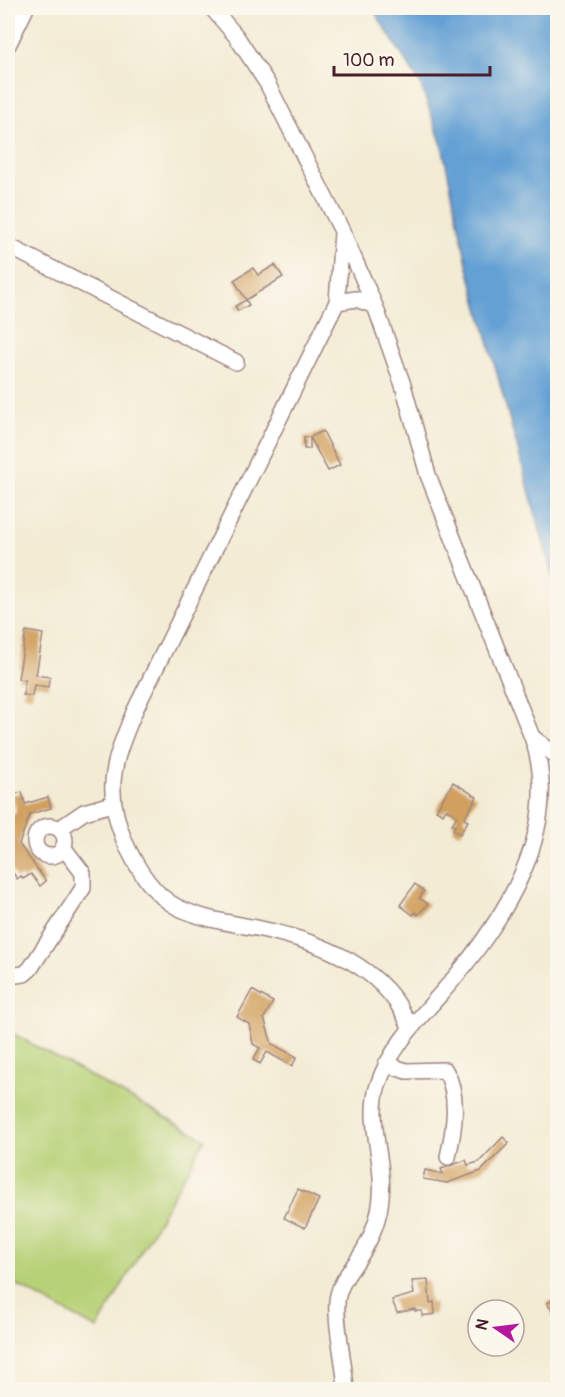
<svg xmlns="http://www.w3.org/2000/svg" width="565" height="1397" font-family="Pangolin,sans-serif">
<rect width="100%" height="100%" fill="#fbf7ec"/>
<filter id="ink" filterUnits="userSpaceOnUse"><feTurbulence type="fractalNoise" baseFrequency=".0167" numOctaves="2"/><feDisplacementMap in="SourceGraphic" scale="12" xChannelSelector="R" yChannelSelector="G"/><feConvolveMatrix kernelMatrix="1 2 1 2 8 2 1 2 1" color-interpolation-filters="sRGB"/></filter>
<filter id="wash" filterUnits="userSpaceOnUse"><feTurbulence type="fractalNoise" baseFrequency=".008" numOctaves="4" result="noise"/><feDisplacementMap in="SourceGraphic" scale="24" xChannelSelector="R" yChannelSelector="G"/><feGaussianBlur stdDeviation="1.35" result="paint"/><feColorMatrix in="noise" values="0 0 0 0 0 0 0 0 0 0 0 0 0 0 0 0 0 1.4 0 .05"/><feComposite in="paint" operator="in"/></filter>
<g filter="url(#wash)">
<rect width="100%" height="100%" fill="#f3ebd4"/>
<!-- green -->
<path fill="#b7d177" stroke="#807851" stroke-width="1.5" d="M8,1031L205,1139L97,1329L8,1280Z"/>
<!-- water -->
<path fill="#63a0d4" stroke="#566080" stroke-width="1.5" d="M372,8H557V592L468,268L442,145L420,83Z"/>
<g id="blocks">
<!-- building -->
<path fill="#d1a05e" d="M275,265L283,277L246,300L234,280L253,268L258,275Z
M246,300L249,305L238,311L235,306Z
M323,431L340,465L328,471L310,437Z
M304,437H310V449H304Z
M26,631L43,634L36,675L50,677L48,687L34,685L32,696L23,695L25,680L18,679Z
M453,782L477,797L464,819L468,821L460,834L453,830L455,826L452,824L457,816L446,809L443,814L436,810Z
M22,792L25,804L48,797L51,808L30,814L19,844L46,881L40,886L31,874L23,879L21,876L17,879L8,865L11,859L8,853V818L9,813L14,815L16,809L12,795Z
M415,884L424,891L419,898L428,904L418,915L415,912L413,915L400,905Z
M252,990L273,1002L264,1018L272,1044L297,1057L292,1066L267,1052L260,1064L253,1060L260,1048L253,1044L249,1024L237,1017Z
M503,1137L509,1143L481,1171L447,1183L423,1179L425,1170L443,1174L441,1169L466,1160L468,1165L479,1162Z
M298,1189L319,1199L305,1228L284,1218Z
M428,1280L430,1303L434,1302L435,1314L422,1316V1311H415V1309L397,1313L392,1300L414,1294L412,1281Z
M558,1298V1315L555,1316L547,1303Z"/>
</g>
</g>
<g filter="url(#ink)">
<use href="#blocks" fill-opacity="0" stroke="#9e8580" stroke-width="1.5"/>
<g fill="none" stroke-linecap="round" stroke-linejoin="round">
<defs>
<path id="minor" d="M212,8L236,36L267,83L342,231L375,306L403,385L428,475L532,737C565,829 503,922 445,989C419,1019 391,1046 378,1085C366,1122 385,1159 381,1197C380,1214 373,1234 365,1248C357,1264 342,1277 338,1295C333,1315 345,1365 346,1390
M8,45L26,8
M8,246L236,362
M337,302L342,233
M375,306L356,299L337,302L135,710C114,760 103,788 124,840C135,865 152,894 177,907C203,920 233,923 261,929C321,942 385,966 410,1027
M532,737L558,757
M35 841a15 15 0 1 1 30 0a15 15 0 1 1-30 0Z
M59,829L84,812L112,804
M8,976L24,974L30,969L83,888V873L63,847
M386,1064L406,1071L445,1070C460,1095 454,1130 448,1157"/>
</defs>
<!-- minor casing -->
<use href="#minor" stroke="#9e8580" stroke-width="18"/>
<!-- minor -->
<use href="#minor" stroke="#fff" stroke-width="15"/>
</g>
</g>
<!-- margin -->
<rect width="565" height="1397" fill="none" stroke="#fbf7ec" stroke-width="30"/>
<!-- north arrow -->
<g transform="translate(496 1328) rotate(284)"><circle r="28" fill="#fbf7ec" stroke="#b4a19f" stroke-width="1.5"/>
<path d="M0-4.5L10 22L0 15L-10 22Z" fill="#b5179e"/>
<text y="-9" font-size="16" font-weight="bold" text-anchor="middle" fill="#4a1f2b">N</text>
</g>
<!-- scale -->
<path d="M334 66v9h156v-9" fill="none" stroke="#4a1f2b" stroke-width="3"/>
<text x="343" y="66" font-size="18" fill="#4a1f2b" stroke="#fbf7ec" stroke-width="4.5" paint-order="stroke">100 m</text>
</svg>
